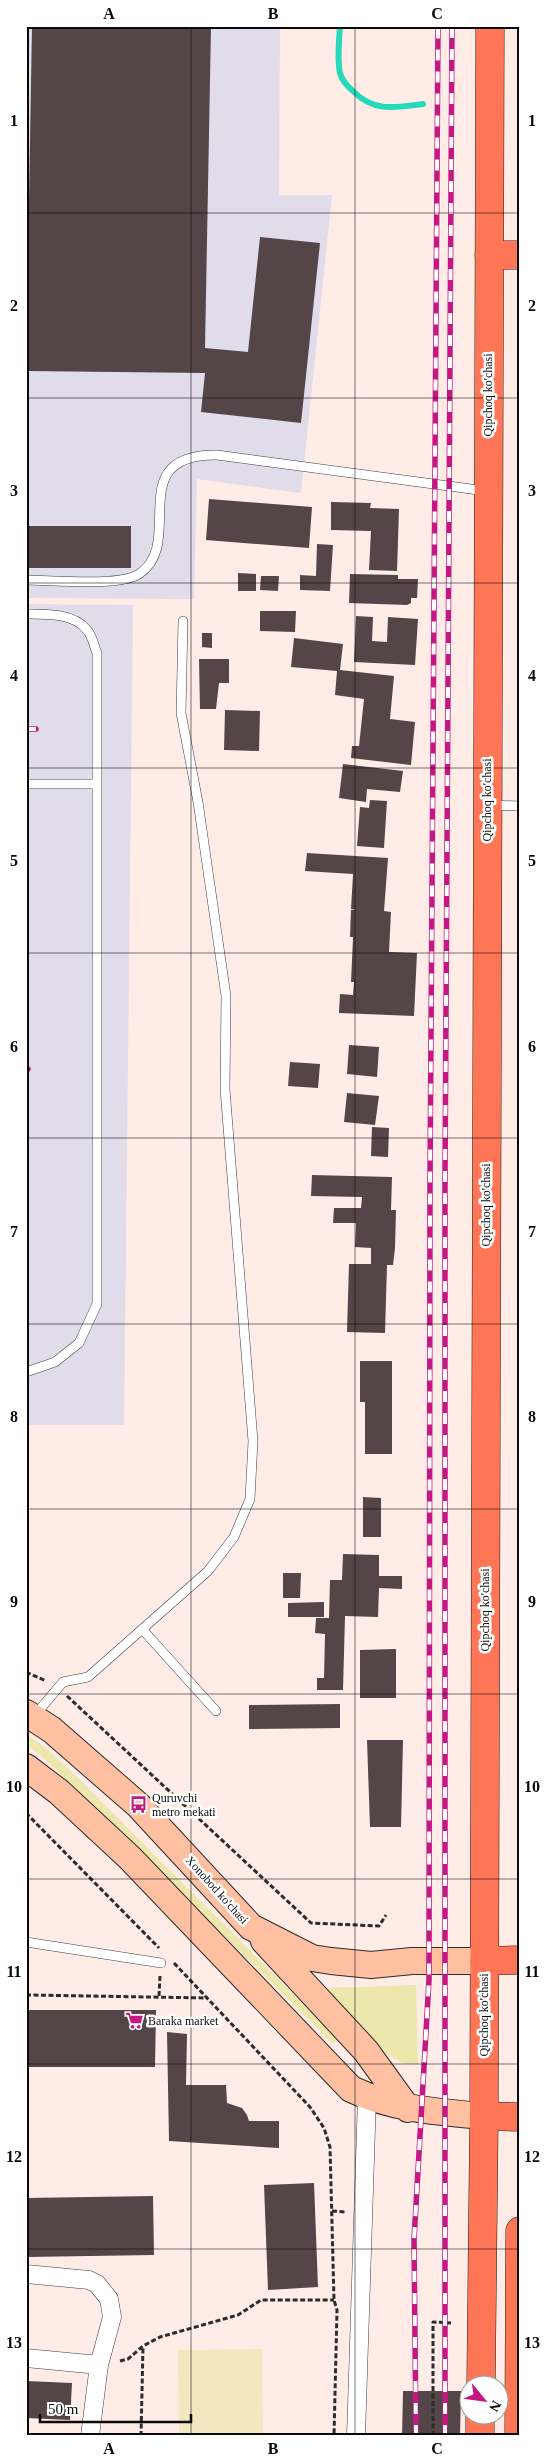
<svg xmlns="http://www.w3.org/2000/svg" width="546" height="2462" font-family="Georgia,serif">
<rect width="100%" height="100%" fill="#ffece6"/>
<!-- industrial -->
<path fill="#e1dcea" d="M26,26H280L279,195H332L301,493L197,479L194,599L26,598Z
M26,604L133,605L124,1425H26Z"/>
<!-- green -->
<path fill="#ece7ad" d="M26,1734L45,1747L80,1780L338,2039L333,2044L74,1787L39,1754L26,1745Z
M416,1985L418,2064C387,2071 344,2010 325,1988Z"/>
<!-- pitch -->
<path fill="#f3e7c0" d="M262,2349L263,2436H179L178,2350Z"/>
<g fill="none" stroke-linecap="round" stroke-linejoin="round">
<!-- stream -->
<path stroke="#26d9ba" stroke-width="6" d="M340,26C339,41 337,59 340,73C342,81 348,87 354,92C375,113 397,107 423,104"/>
</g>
<!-- building -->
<path fill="#534548" d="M32,26H211L205,348L248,352L260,237L320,243L301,423L201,412L205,373L26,371Z
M209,499L312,507L309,548L206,540Z
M331,502L371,503L370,508L399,509L397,571L369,570L371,531L331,530Z
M26,526H131V568H26Z
M317,544L333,545L330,591L300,590V575L316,576Z
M238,573L256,574V591H238Z
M350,574L398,575V579H418L417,598H411V603L407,605L349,603Z
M261,576H279L278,591L260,590Z
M260,611H296L295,632L260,631Z
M356,616L373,617L372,641L387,642L388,617L418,619L415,665L354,662Z
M202,633H212V648L202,647Z
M294,638L343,644L340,670L394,676L390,719L415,722L411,765L351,758L352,746H359L364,699L335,695L337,671L291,667Z
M199,659H229V683H219L216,709H200Z
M225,710L260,711L259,751L224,750Z
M343,764L403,771L400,792L367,789L366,802L339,798Z
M370,800L387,801L384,848L357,846L360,807L369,808Z
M307,853L388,858L384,911L391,912L389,952L417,953L414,1016L339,1013L340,994L353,995L354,982H351L353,937H350L351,910H356L351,909L353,874L305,871Z
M349,1045L379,1047L377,1077L347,1074Z
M290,1062L320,1064L318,1088L288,1086Z
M347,1093L379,1096L375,1125L344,1122Z
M372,1127L389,1128L388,1157L371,1156Z
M312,1175L392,1177L391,1210H396L395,1248L393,1265H387L385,1333L347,1332L349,1264H371V1248L355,1247L356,1223H333L334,1208H361L362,1197L311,1196Z
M360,1361H392V1454H365V1402H360Z
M363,1497L381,1498V1537H363Z
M343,1554L379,1555V1576H402V1589L379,1588L378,1617L345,1616L343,1690H317V1678H324L325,1634L315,1633L316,1618H329L330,1580H342Z
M283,1573H301L300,1598H283Z
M324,1602V1617H288V1603Z
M396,1649V1698H360V1650Z
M340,1704V1728L249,1729V1705Z
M367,1740H403L401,1827H370Z
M26,2010H156L155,2067H26Z
M167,2032L187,2034L186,2085H226L227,2103L242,2108L247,2115L249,2121H279V2148L169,2141Z
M314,2183L318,2287L268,2290L264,2185Z
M153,2196L154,2255L26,2257V2198Z
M26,2381L72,2383L70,2420L26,2418Z
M403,2391H461L460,2436H402Z"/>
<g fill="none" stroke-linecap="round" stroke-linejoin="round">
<defs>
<path id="lane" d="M26,580C52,580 119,587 139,574C187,543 121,454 217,455L486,491
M26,614C46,614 74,613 87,630C92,635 94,646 97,653V1304L79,1343L55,1362L26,1372
M26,784H97
M489,805L520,806
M142,1629L216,1711
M35,1715L63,1682L88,1677L208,1571L234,1537L250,1499L253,1441L225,1089L226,996L198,802L181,713L183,621
M26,1942L161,1963"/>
<path id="street" d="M26,2274L89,2280L97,2284L109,2299L112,2317L99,2365L90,2436
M26,2358L99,2365
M356,2436L367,2097"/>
<path id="secondary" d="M26,1713L52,1730L138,1805L251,1927L312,1958L331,1961L371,1965L412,1961H484
M26,1767L59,1792L130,1858L351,2089C393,2109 438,2112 484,2116
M264,1941L366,2051L408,2109"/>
<path id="primary" d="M489,255H520
M484,1961L520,1960
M484,2116L520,2117
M481,2384L484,2116L490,26
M480,2436V2414
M519,2436L520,2231"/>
</defs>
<!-- lane casing -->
<use href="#lane" stroke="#3d3d3d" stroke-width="10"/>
<!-- street casing -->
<use href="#street" stroke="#3d3d3d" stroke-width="19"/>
<!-- secondary casing -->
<use href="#secondary" stroke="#2c2c2c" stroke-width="28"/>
<!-- primary casing -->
<use href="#primary" stroke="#1b1b1b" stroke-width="29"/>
<!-- path -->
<path stroke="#2c2c2c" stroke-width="3" stroke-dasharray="5 2.5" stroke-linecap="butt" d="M26,1672L46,1681
M67,1696L311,1923L379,1926L386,1915
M26,1813L159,1948
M174,1963L310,2107L324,2128L330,2147L334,2300L337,2310L334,2436
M26,1995L208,1998
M159,1996L160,1976
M332,2211L346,2212
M120,2361L128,2359L143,2346L160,2337L238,2315L261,2300H334
M141,2436L143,2347
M433,2436V2322L451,2323"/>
<!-- lane -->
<use href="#lane" stroke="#fff" stroke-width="9"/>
<!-- street -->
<use href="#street" stroke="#fff" stroke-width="18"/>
<!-- secondary -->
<use href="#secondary" stroke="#ffbfa1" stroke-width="26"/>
<!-- primary -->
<use href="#primary" stroke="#ff7656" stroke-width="28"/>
<defs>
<path id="rail" d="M26,729H36
M26,1069H28
M416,2436L414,2240L429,1980L430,1180L438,26
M445,2436V1178L452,26"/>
</defs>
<!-- rail casing -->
<use href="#rail" stroke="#c41782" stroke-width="5.5"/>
<!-- rail -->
<use href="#rail" stroke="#fff" stroke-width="4" stroke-dasharray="11" stroke-linecap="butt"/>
</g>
<!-- grid -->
<path fill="none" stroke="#0a0a0a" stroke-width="1" stroke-opacity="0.55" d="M191,26V2436M355,26V2436M26,213H520M26,398H520M26,583H520M26,768H520M26,953H520M26,1138H520M26,1324H520M26,1509H520M26,1694H520M26,1879H520M26,2064H520M26,2249H520"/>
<!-- icons -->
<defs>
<symbol id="bus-bare" viewBox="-9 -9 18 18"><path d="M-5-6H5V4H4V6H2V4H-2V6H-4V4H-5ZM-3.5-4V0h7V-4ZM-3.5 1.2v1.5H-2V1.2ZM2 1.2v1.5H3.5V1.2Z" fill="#c41782" stroke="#fff" stroke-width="2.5" paint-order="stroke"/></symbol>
<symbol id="supermarket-bare" viewBox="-9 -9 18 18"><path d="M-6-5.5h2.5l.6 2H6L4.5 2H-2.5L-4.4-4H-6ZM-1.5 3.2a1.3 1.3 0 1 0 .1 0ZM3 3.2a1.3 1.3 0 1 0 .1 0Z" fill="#c41782" stroke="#fff" stroke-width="2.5" paint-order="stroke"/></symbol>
</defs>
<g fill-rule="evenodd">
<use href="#bus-bare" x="126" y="1792" width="25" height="25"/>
<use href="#supermarket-bare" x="122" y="2008" width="25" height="25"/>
</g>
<g text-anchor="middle" stroke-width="5" stroke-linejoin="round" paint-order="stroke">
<!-- street labels -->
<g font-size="12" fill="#0a0a0a" stroke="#fff">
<text transform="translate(488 395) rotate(-90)" y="4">Qipchoq ko'chasi</text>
<text transform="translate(487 800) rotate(-90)" y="4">Qipchoq ko'chasi</text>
<text transform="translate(486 1205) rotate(-90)" y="4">Qipchoq ko'chasi</text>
<text transform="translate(485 1610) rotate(-90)" y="4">Qipchoq ko'chasi</text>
<text transform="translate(217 1890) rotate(48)" y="4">Xonobod ko'chasi</text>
<text transform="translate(484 2015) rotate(-90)" y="4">Qipchoq ko'chasi</text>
</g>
<!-- poi labels -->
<g font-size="12" fill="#0a0a0a" stroke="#fff" text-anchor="start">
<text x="152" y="1802">Quruvchi<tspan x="152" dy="14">metro mekati</tspan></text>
<text x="148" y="2025">Baraka market</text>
</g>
</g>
<!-- border -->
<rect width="546" height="2462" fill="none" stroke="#ffffff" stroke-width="55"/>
<!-- north arrow -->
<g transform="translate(484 2400) rotate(119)"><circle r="24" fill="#ffffff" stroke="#9d9d9d"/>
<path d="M0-4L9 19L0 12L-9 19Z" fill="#c41782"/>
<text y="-8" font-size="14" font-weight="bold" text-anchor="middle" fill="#0a0a0a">N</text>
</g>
<!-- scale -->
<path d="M40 2414v8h151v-8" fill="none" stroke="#0a0a0a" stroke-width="2.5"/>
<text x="48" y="2414" font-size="15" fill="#0a0a0a" stroke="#ffffff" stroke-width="4" paint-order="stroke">50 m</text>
<rect x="28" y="28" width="490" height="2406" fill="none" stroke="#0a0a0a" stroke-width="2"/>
<g font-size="16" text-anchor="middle" font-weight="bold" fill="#0a0a0a">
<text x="109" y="19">A</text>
<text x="273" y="19">B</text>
<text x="437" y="19">C</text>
<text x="14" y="126">1</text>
<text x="532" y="126">1</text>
<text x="14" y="311">2</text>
<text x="532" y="311">2</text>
<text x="14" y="496">3</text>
<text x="532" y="496">3</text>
<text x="14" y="681">4</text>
<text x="532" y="681">4</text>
<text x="14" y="866">5</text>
<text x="532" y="866">5</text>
<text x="14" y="1052">6</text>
<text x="532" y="1052">6</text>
<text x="14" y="1237">7</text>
<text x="532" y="1237">7</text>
<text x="14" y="1422">8</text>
<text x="532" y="1422">8</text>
<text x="14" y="1607">9</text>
<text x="532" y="1607">9</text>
<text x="14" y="1792">10</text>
<text x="532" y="1792">10</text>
<text x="14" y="1977">11</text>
<text x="532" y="1977">11</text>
<text x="14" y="2162">12</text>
<text x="532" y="2162">12</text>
<text x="14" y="2348">13</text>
<text x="532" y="2348">13</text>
<text x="109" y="2454">A</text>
<text x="273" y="2454">B</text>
<text x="437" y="2454">C</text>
</g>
</svg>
